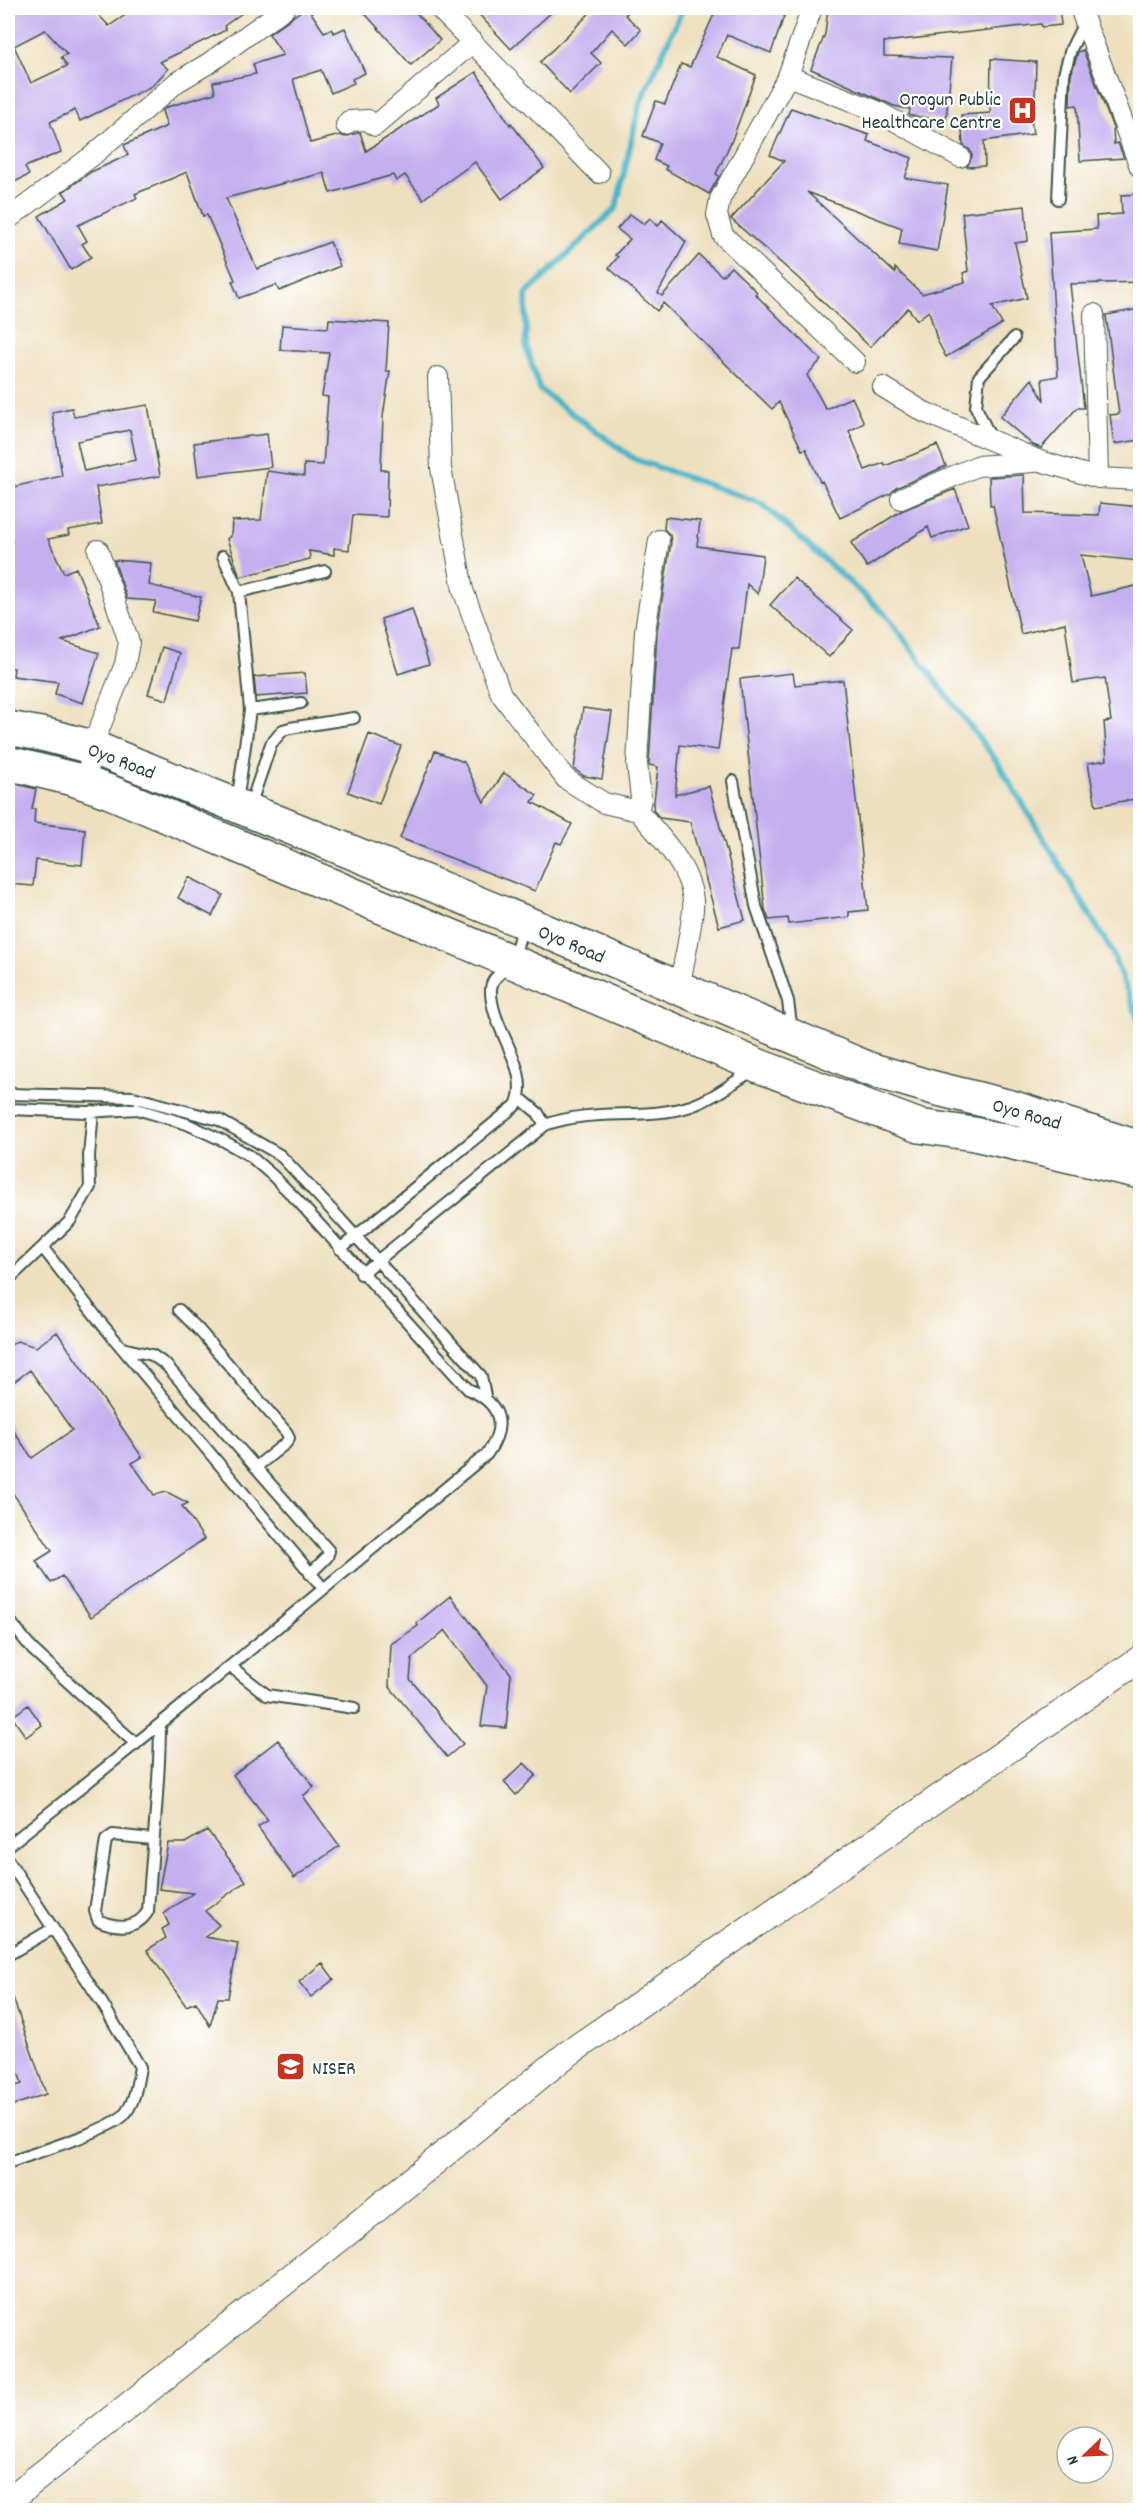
<svg xmlns="http://www.w3.org/2000/svg" width="1148" height="2518" font-family="Dekko,sans-serif">
<rect width="100%" height="100%" fill="#fff"/>
<filter id="ink" filterUnits="userSpaceOnUse"><feTurbulence type="fractalNoise" baseFrequency=".0167" numOctaves="2"/><feDisplacementMap in="SourceGraphic" scale="12" xChannelSelector="R" yChannelSelector="G"/><feConvolveMatrix kernelMatrix="1 2 1 2 8 2 1 2 1" color-interpolation-filters="sRGB"/></filter>
<filter id="wash" filterUnits="userSpaceOnUse"><feTurbulence type="fractalNoise" baseFrequency=".008" numOctaves="4" result="noise"/><feDisplacementMap in="SourceGraphic" scale="24" xChannelSelector="R" yChannelSelector="G"/><feGaussianBlur stdDeviation="1.35" result="paint"/><feColorMatrix in="noise" values="0 0 0 0 0 0 0 0 0 0 0 0 0 0 0 0 0 1.4 0 .05"/><feComposite in="paint" operator="in"/></filter>
<g filter="url(#wash)">
<rect width="100%" height="100%" fill="#eee0bf"/>
<g fill="none" stroke-linecap="round" stroke-linejoin="round">
<!-- stream -->
<path stroke="#49b4c7" stroke-width="6" d="M683,8L640,103L616,208L526,294V347L540,390L634,459L761,503L885,614L998,763L1111,950L1140,1023"/>
</g>
<g id="blocks">
<!-- building -->
<path fill="#c4afef" fill-rule="evenodd" d="M8,8H92L109,26L136,8H249L224,26L226,30L160,62L168,69L152,86L80,121L75,110L50,122L61,152L25,167L29,175L8,185ZM45,30L67,54L61,57L67,66L31,83L14,46Z
M305,8H308L324,32L331,29L334,33L345,28L365,73L352,79L354,83L331,93L321,70L293,79L310,143L340,135L345,137L360,132L366,151L439,104L436,98L476,72L510,125L511,123L544,168L502,199L475,162L423,199L405,175L396,181L393,175L330,193L324,173L226,198L257,269L330,242L340,266L279,291L276,285L239,298L232,281L235,280L207,215L203,216L187,172L135,194L137,198L78,225L87,241L82,244L91,257L71,270L39,216L68,199L63,192L91,172L128,155L124,145L167,126L162,111L167,107L215,93L213,82L256,74L253,64L283,55L269,34Z
M360,8H412L440,40L411,65Z
M473,8H556L511,49Z
M595,8H632L625,15L641,30L628,44L612,29L591,53L601,63L570,94L540,62Z
M717,8H787L771,53L727,35L717,57L756,75L732,140L716,174L719,176L709,194L665,169L667,166L654,160L660,143L643,136L656,101L665,104L681,64L690,67Z
M828,8H1059L1061,25L1042,27L1041,24L884,42V56L952,58L946,120L912,116L909,115L910,109L894,106L811,69L825,34Z
M1083,50L1113,128L1114,144L1118,143L1124,158L1080,161L1077,105L1070,106L1071,75L1078,52Z
M991,59L1036,62L1035,97H1028L1033,134L984,141L985,166L967,167L972,156L970,150L963,145L961,115L990,113Z
M791,108L869,135L867,141L912,158L905,178L948,185L937,251L899,244L902,228L807,192L895,273V268L922,294L965,282L963,273L968,271L962,213L1025,206L1028,241L1015,243L1027,298L992,306L1002,324L946,357L937,340L929,311L917,320L908,308L870,347L797,277L731,219L784,161L770,155Z
M1140,194V282L1070,284L1084,408H1077L1041,448L1033,445L1000,417L1032,379L1044,401L1042,379L1058,376L1049,232L1097,229L1096,216L1122,214L1121,195Z
M630,214L644,224L650,218L658,226L662,220L686,242L658,293L662,296L699,255L722,276L731,267L757,292L755,294L821,360L807,375L826,409L852,397L864,423L849,431L865,470L884,463L885,466L937,445L946,466L896,488L890,494L840,518L822,481L820,482L806,449L802,450L779,402L772,409L663,303L657,311L609,268L618,257L615,255L630,239L617,229Z
M1140,309V440L1114,444L1110,415L1119,414L1106,315Z
M329,319L389,323L386,371H390L383,416L381,470H388L387,517L353,515L349,550L334,548V555L309,551L310,559L240,577L227,539L231,535L232,521L261,520L267,471L304,476V464L323,465L328,397L322,396L329,353L280,350L282,325L328,328Z
M148,405L160,476L96,487L102,524L68,530L69,535L48,539L64,573L76,568L100,626L62,641L99,653L83,703L55,694L58,682L13,676L14,668L8,667V544L12,543L8,528V488L62,476L52,412L72,408L74,417ZM130,430L136,460L84,471L77,441Z
M267,434L271,467L198,476L194,443Z
M1024,475L1025,513L1099,515L1100,503L1140,507V561L1081,555L1091,596L1140,585V798L1096,806L1088,763L1107,760L1104,722L1111,721L1105,678L1073,683L1065,623L1021,634L993,505H990L989,477Z
M955,489L968,525L932,538L928,527L867,567L851,543L901,511Z
M665,517L700,521L697,546L763,555L758,594L747,584L739,649H732L718,750L680,745L675,795L709,786L745,920L719,927L690,822L660,818L653,810L658,767L649,765V763L657,632L671,542L670,535L664,529Z
M114,560L151,563L149,585L201,597L195,621L153,612L156,601L127,599Z
M794,578L853,630L829,657L770,605Z
M412,609L429,664L398,674L381,619Z
M162,647L180,653L167,700L148,694Z
M305,673L307,693L256,697L254,677Z
M793,673L795,685L843,680L868,910L849,912V917L789,924L788,918L769,920L765,909L740,679Z
M583,708L612,712L602,779L584,776L574,769Z
M369,734L401,746L379,804L348,792Z
M435,751L464,762L484,802L504,773L537,795L532,802L572,824L561,844L556,842L535,891L400,838Z
M8,782L36,789L32,809H35L34,823L85,829L82,865L36,860L33,886L8,884Z
M189,877L223,895L212,916L178,898Z
M57,1332L142,1457L132,1463L154,1495L167,1492L188,1503L182,1506L204,1539L91,1617L62,1576L51,1583L36,1561L52,1551L8,1486V1423L32,1458L72,1430L30,1370L8,1386V1347L17,1341L36,1347Z
M450,1596L511,1674L506,1728L481,1726L487,1686L445,1630L412,1658L410,1679L463,1744L447,1757L389,1686L391,1644L418,1626L417,1623Z
M28,1705L42,1725L26,1737L12,1717Z
M278,1740L314,1787L303,1796L339,1846L294,1878L258,1827L268,1820L233,1775Z
M524,1763L536,1775L516,1795L504,1782Z
M207,1830L246,1881L205,1911L219,1925L205,1937L238,1943L228,1998H218L210,2026L196,2002L186,2006L147,1950L166,1938L162,1929L169,1925L164,1914L193,1893L159,1889L168,1843H185Z
M322,1963L334,1979L311,1997L299,1982Z
M8,1989H10L46,2094L8,2107V2088L22,2084L10,2047H8Z"/>
</g>
</g>
<g filter="url(#ink)">
<use href="#blocks" fill-opacity="0" stroke="#3e5549" stroke-width="1.5"/>
<g fill="none" stroke-linecap="round" stroke-linejoin="round">
<defs>
<path id="service" d="M1058,199L1064,74L1071,49L1085,21
M992,441L976,407L979,377L1014,338
M223,556L239,592L250,710L237,803
M239,592L325,571
M250,710L301,703
M733,781L756,906L788,1001L792,1032
M249,809L271,744L283,730L290,728L354,718
M8,1094L133,1097L219,1120L280,1155L341,1220L481,1376L485,1396
M520,1098L538,1113L545,1125
M8,1109L87,1112L137,1109L187,1124L224,1141L250,1156L272,1175L298,1201L468,1389C500,1403 508,1424 487,1454L160,1724L8,1846
M43,1248L101,1323L323,1588
M340,1249L516,1105C533,1070 490,1028 491,990C491,976 505,972 512,961C517,951 519,936 523,925
M361,1274L545,1125C595,1107 643,1121 691,1106C714,1098 734,1082 755,1069
M8,1280L70,1221L90,1187L89,1156L93,1111
M179,1310L199,1330L287,1433L289,1438L286,1443L256,1467
M122,1348L152,1355L166,1365L329,1551L327,1557L310,1574
M8,1619L33,1650L136,1744
M230,1666L267,1695L354,1708
M152,1839L113,1835L106,1840L95,1911L98,1920C116,1928 137,1930 148,1911C152,1849 160,1787 160,1724
M8,1860L102,2003L140,2067C137,2083 135,2103 124,2115C106,2132 33,2153 8,2163
M8,1955L52,1929"/>
<path id="minor" d="M439,8L599,173
M812,8L788,76L720,199L717,215L723,235L855,362
M1080,8L1140,167
M788,76L877,111L960,157
M346,125L349,121L368,120L375,126L473,42
M8,219L92,156L177,82L209,63L285,8
M1094,314L1098,478
M438,377L441,468L463,590L501,694L566,779L604,803L638,811
M883,387L924,412L1040,461L1098,478L1140,480
M901,499L977,466L1034,462
M659,540L645,631L637,763L641,799L638,811C661,837 696,873 693,910C690,936 684,962 679,988
M86,784L92,747L125,664L129,642L98,550"/>
<path id="tertiary" d="M8,2501L358,2224L566,2055L1140,1659"/>
<path id="trunk" d="M8,728L46,735L92,747L524,922L869,1069L934,1088L1011,1107L1140,1148
M8,763L73,779L110,792L759,1066L919,1126L974,1134L1140,1172"/>
</defs>
<!-- service casing -->
<use href="#service" stroke="#3e5549" stroke-width="14"/>
<!-- minor casing -->
<use href="#minor" stroke="#3e5549" stroke-width="22"/>
<!-- tertiary casing -->
<use href="#tertiary" stroke="#3e5549" stroke-width="28"/>
<!-- trunk casing -->
<use href="#trunk" stroke="#3e5549" stroke-width="36"/>
<!-- service -->
<use href="#service" stroke="#fff" stroke-width="10"/>
<!-- minor -->
<use href="#minor" stroke="#fff" stroke-width="20"/>
<!-- tertiary -->
<use href="#tertiary" stroke="#fff" stroke-width="26"/>
<!-- trunk -->
<use href="#trunk" stroke="#fff" stroke-width="33"/>
</g>
</g>
<!-- icons -->
<defs>
<symbol id="hospital-square" viewBox="-11 -11 22 22"><rect x="-9" y="-9" width="18" height="18" rx="4" fill="#c8321e" stroke="#fff"/><path d="M-5-5h3v3.5h4V-5h3V5h-3V1.5h-4V5h-3Z" fill="#fff"/></symbol>
<symbol id="school-square" viewBox="-11 -11 22 22"><rect x="-9" y="-9" width="18" height="18" rx="4" fill="#c8321e" stroke="#fff"/><path d="M0-5L7-2L0 1L-7-2ZM-4 1L0 2.5L4 1V4Q0 6-4 4Z" fill="#fff"/></symbol>
</defs>
<g fill-rule="evenodd">
<use href="#hospital-square" x="1006" y="94" width="33" height="33"/>
<use href="#school-square" x="274" y="2050" width="33" height="33"/>
</g>
<g text-anchor="middle" stroke-width="4.5" stroke-linejoin="round" paint-order="stroke">
<!-- poi labels -->
<g font-size="20" fill="#1f3d34" stroke="#fff" text-anchor="end">
<text x="1001" y="105">Orogun Public<tspan x="1001" dy="23">Healthcare Centre</tspan></text>
<text x="312" y="2074" text-anchor="start">NISER</text>
</g>
<!-- street labels -->
<g font-size="20" fill="#1f3d34" stroke="#fff">
<text transform="translate(122 760) rotate(21)" y="7">Oyo Road</text>
<text transform="translate(572 943) rotate(23)" y="7">Oyo Road</text>
<text transform="translate(1027 1113) rotate(16)" y="7">Oyo Road</text>
</g>
</g>
<!-- margin -->
<rect width="1148" height="2518" fill="none" stroke="#fff" stroke-width="30"/>
<!-- north arrow -->
<g transform="translate(1085 2455) rotate(247)"><circle r="28" fill="#ffffff" stroke="#a5b1ae" stroke-width="1.5"/>
<path d="M0-4.5L10 22L0 15L-10 22Z" fill="#c8321e"/>
<text y="-9" font-size="16" font-weight="bold" text-anchor="middle" fill="#1f3d34">N</text>
</g>
</svg>
